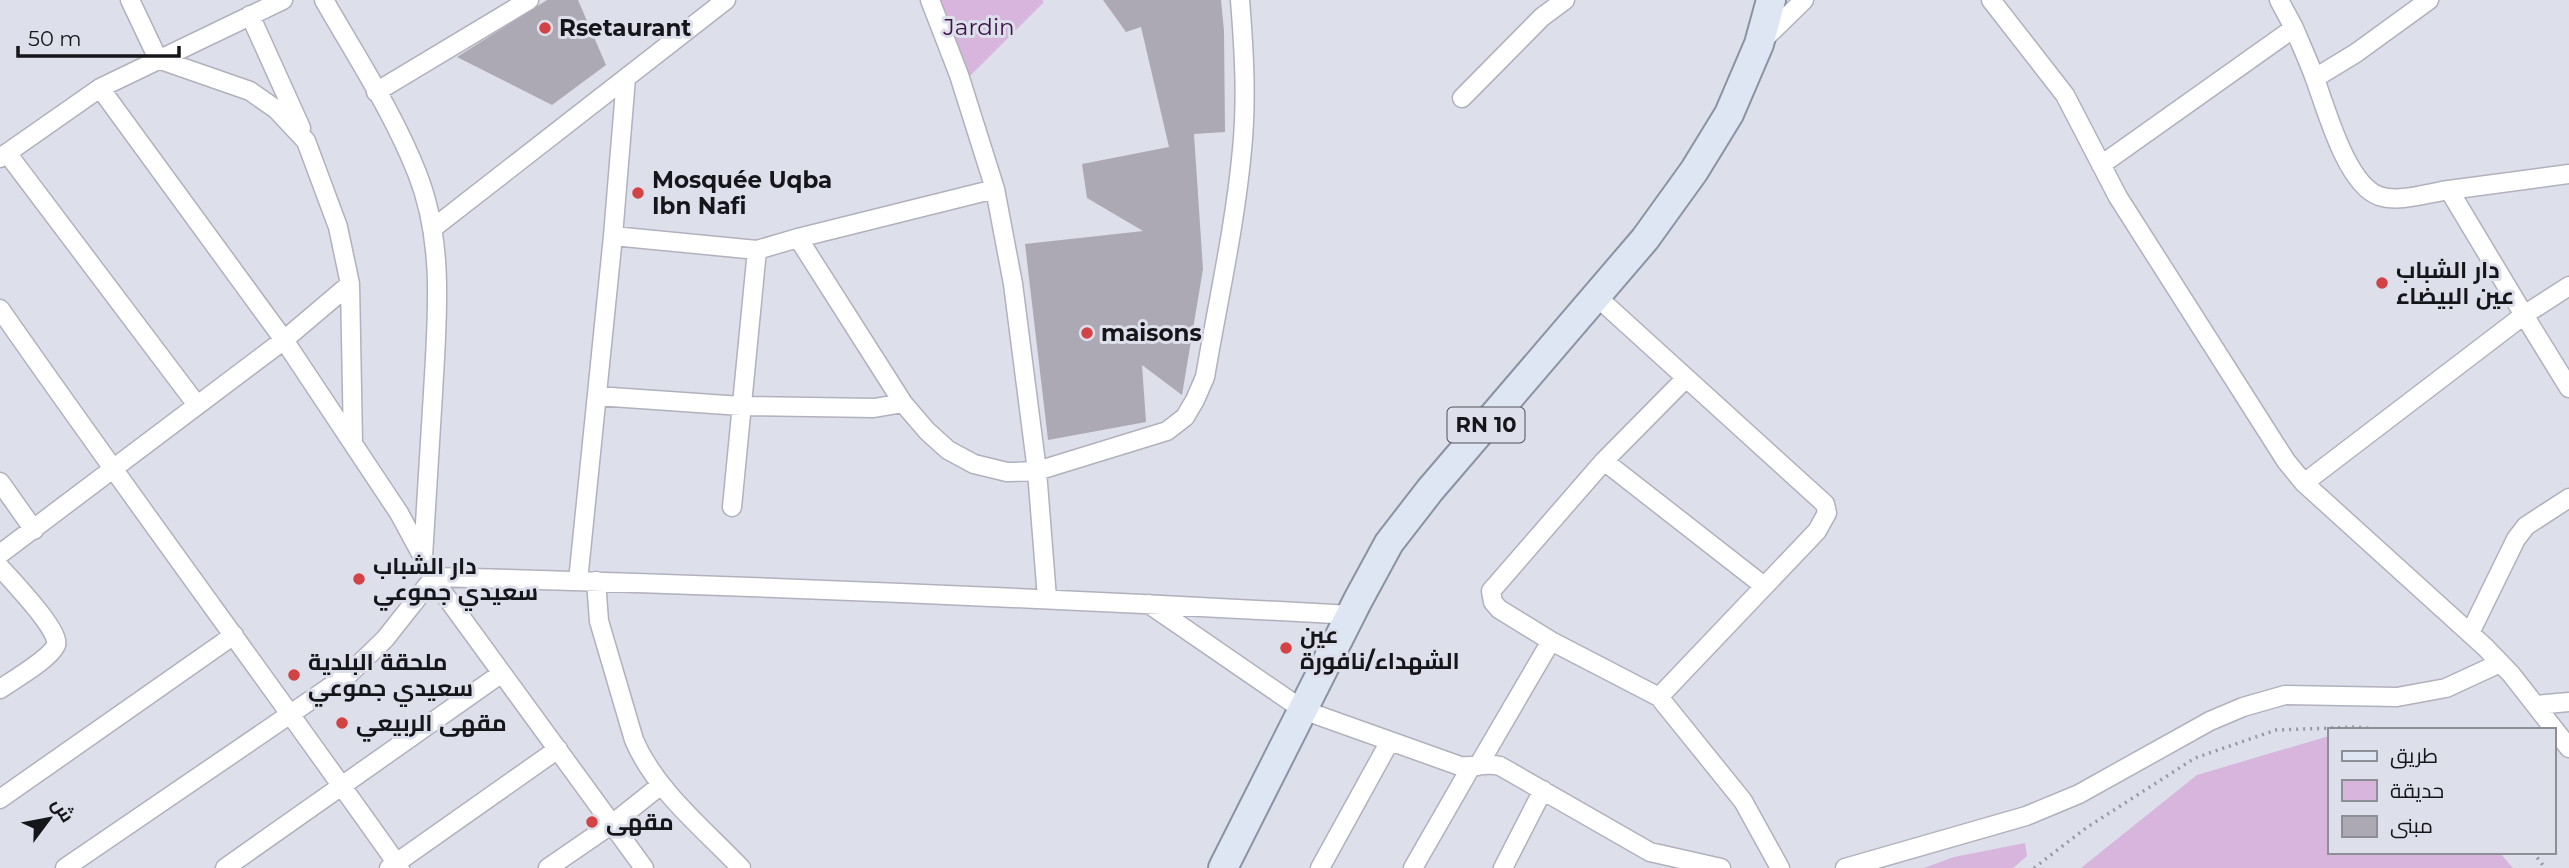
<svg xmlns="http://www.w3.org/2000/svg" width="2569" height="868" font-family="Montserrat,Cairo,sans-serif">
<rect width="100%" height="100%" fill="#dddfeb"/>
<!-- green -->
<path fill="#d7b5dd" d="M939,0H1042L1044,2L970,76Z
M2329,736V852H2499L2513,868H2081L2197,775Z
M2025,843L2027,856L2013,868H1924L1954,857Z"/>
<!-- building -->
<path fill="#ada9b4" d="M547,0H578L606,65L552,105L457,57Z
M1103,0H1221L1224,31L1225,132L1194,134L1203,269L1182,395L1142,365L1146,422L1048,440L1025,244L1143,231L1087,198L1082,164L1169,147L1141,27L1126,32Z"/>
<g fill="none" stroke-linecap="round" stroke-linejoin="round">
<defs>
<path id="street" d="M324,0C356,56 393,112 417,173C445,243 437,319 433,393C430,447 426,502 423,557
M930,0L959,75L995,189L1013,284L1037,471L1047,598
M1991,0L2065,95L2118,197L2286,461L2304,483L2485,647L2511,674L2569,748
M250,15L301,128
M2294,28C2301,45 2309,62 2315,79C2326,108 2346,184 2379,196C2400,203 2427,193 2449,190L2524,315L2304,483
M1762,41L1804,0
M2315,78L2356,53L2429,0
M100,88L284,340L399,513L439,587L644,868
M376,92L529,0
M1462,98L1542,17L1565,0
M7,153L197,405
M0,158L100,88L283,0
M2101,165L2294,28L2279,0
M2449,190L2569,174
M432,229L726,0
M613,236L757,250
M798,238L903,403L927,431L948,450L974,464L1007,472L1037,471L1167,431L1185,417L1195,400L1205,377C1218,301 1235,226 1242,150C1247,100 1244,50 1240,0
M350,284L353,443
M2569,286L2524,315L2569,388
M1596,296L1825,504L1827,513L1817,531L1659,697L1743,801L1780,868
M0,309C131,497 268,681 400,868
M597,396L741,406L874,408L903,403
M1604,461L1764,586
M0,482L34,530
M732,507L757,250L798,238L995,189
M0,554L284,340L350,284L338,227L306,141L277,110L250,91L158,59L130,0
M0,567C11,580 61,631 56,645C50,659 13,680 0,689
M578,581L613,236L626,78
M596,581L599,621L634,740C656,791 703,828 741,868
M1149,604L1303,710L1460,766C1474,768 1486,762 1500,766L1650,852L1721,868
M2470,633L2516,539L2526,526L2569,498
M1551,641L1659,697
M2536,705L2569,702
M1478,766L1551,641L1499,609L1493,602L1491,591L1604,461L1686,378
M0,799L234,635
M65,868L349,674L385,639L434,577C740,585 1045,598 1351,615
M225,868L502,673
M389,868L558,749
M548,868L612,824L661,785
M1320,868L1390,741
M1413,868L1471,767
M1503,868L1543,790
M1845,868L2026,816L2079,794L2210,721L2243,707L2285,695L2397,697L2446,688L2500,663"/>
<path id="primary" d="M1223,868L1358,600L1389,543L1430,490L1645,239L1694,171L1729,114L1759,44L1771,0"/>
</defs>
<!-- street casing -->
<use href="#street" stroke="#b0b1bc" stroke-width="21"/>
<!-- primary casing -->
<use href="#primary" stroke="#8a93a2" stroke-width="32"/>
<!-- path -->
<path stroke="#9698a1" stroke-width="3.5" stroke-dasharray="2 5" stroke-linecap="butt" d="M2533,852L2545,868
M2034,868L2086,828L2195,758L2276,730L2357,727L2382,730"/>
<!-- street -->
<use href="#street" stroke="#fff" stroke-width="18"/>
<!-- primary -->
<use href="#primary" stroke="#dfe6f3" stroke-width="28"/>
</g>
<!-- markers -->
<g fill="#d24346" stroke="#dddfeb" stroke-width="2.5">
<circle cx="545" cy="28" r="7"/>
<circle cx="638" cy="193" r="7"/>
<circle cx="2382" cy="283" r="7"/>
<circle cx="1087" cy="333" r="7"/>
<circle cx="359" cy="579" r="7"/>
<circle cx="1286" cy="648" r="7"/>
<circle cx="294" cy="675" r="7"/>
<circle cx="342" cy="723" r="7"/>
<circle cx="592" cy="822" r="7"/>
</g>
<g text-anchor="middle" stroke-width="6" stroke-linejoin="round" paint-order="stroke">
<!-- shield labels -->
<rect fill="#dddfeb" stroke="#515259" stroke-width="2" x="1447.5" y="407.5" width="77" height="35" rx="5"/>
<g font-size="21" font-weight="bold" fill="#15161a">
<text x="1486" y="432">RN 10</text>
</g>
<!-- park labels -->
<g font-size="23" fill="#3e1246" stroke="#dddfeb">
<text x="979" y="35">Jardin</text>
</g>
<!-- poi labels -->
<g font-size="23" font-weight="bold" fill="#15161a" stroke="#dddfeb" text-anchor="start">
<text x="559" y="36">Rsetaurant</text>
<text x="652" y="188">Mosquée Uqba<tspan x="652" dy="26">Ibn Nafi</tspan></text>
<text x="2396" y="278">دار الشباب<tspan x="2396" dy="26">عين البيضاء</tspan></text>
<text x="1101" y="341">maisons</text>
<text x="373" y="574">دار الشباب<tspan x="373" dy="26">سعيدي جموعي</tspan></text>
<text x="1300" y="643">عين<tspan x="1300" dy="26">الشهداء/نافورة</tspan></text>
<text x="308" y="670">ملحقة البلدية<tspan x="308" dy="26">سعيدي جموعي</tspan></text>
<text x="356" y="731">مقهى الربيعي</text>
<text x="606" y="830">مقهى</text>
</g>
</g>
<!-- legend -->
<rect x="2328" y="728" width="228" height="126" fill="#dddfeb" stroke="#8d8f97" stroke-width="2"/>
<rect x="2342" y="751" width="35" height="10" fill="#dfe6f3" stroke="#8d8f97" stroke-width="2"/>
<text x="2390" y="763" font-size="21" fill="#15161a">طريق</text>
<rect x="2342" y="780" width="35" height="21" fill="#d7b5dd" stroke="#8d8f97" stroke-width="2"/>
<text x="2390" y="798" font-size="21" fill="#15161a">حديقة</text>
<rect x="2342" y="816" width="35" height="21" fill="#ada9b4" stroke="#8d8f97" stroke-width="2"/>
<text x="2390" y="833" font-size="21" fill="#15161a">مبنى</text>
<!-- north arrow -->
<g transform="translate(49 819) rotate(58)" stroke="#dddfeb" stroke-width="5" paint-order="stroke">
<path d="M0-5L12 26L0 18L-12 26Z" fill="#15161a"/>
<text y="-10" font-size="19" font-weight="bold" text-anchor="middle" fill="#15161a">ش</text>
</g>
<!-- scale -->
<path d="M18 46v10h161v-10" fill="none" stroke="#15161a" stroke-width="3.5"/>
<text x="28" y="46" font-size="21" fill="#15161a" stroke="#dddfeb" stroke-width="5" paint-order="stroke">50 m</text>
</svg>
